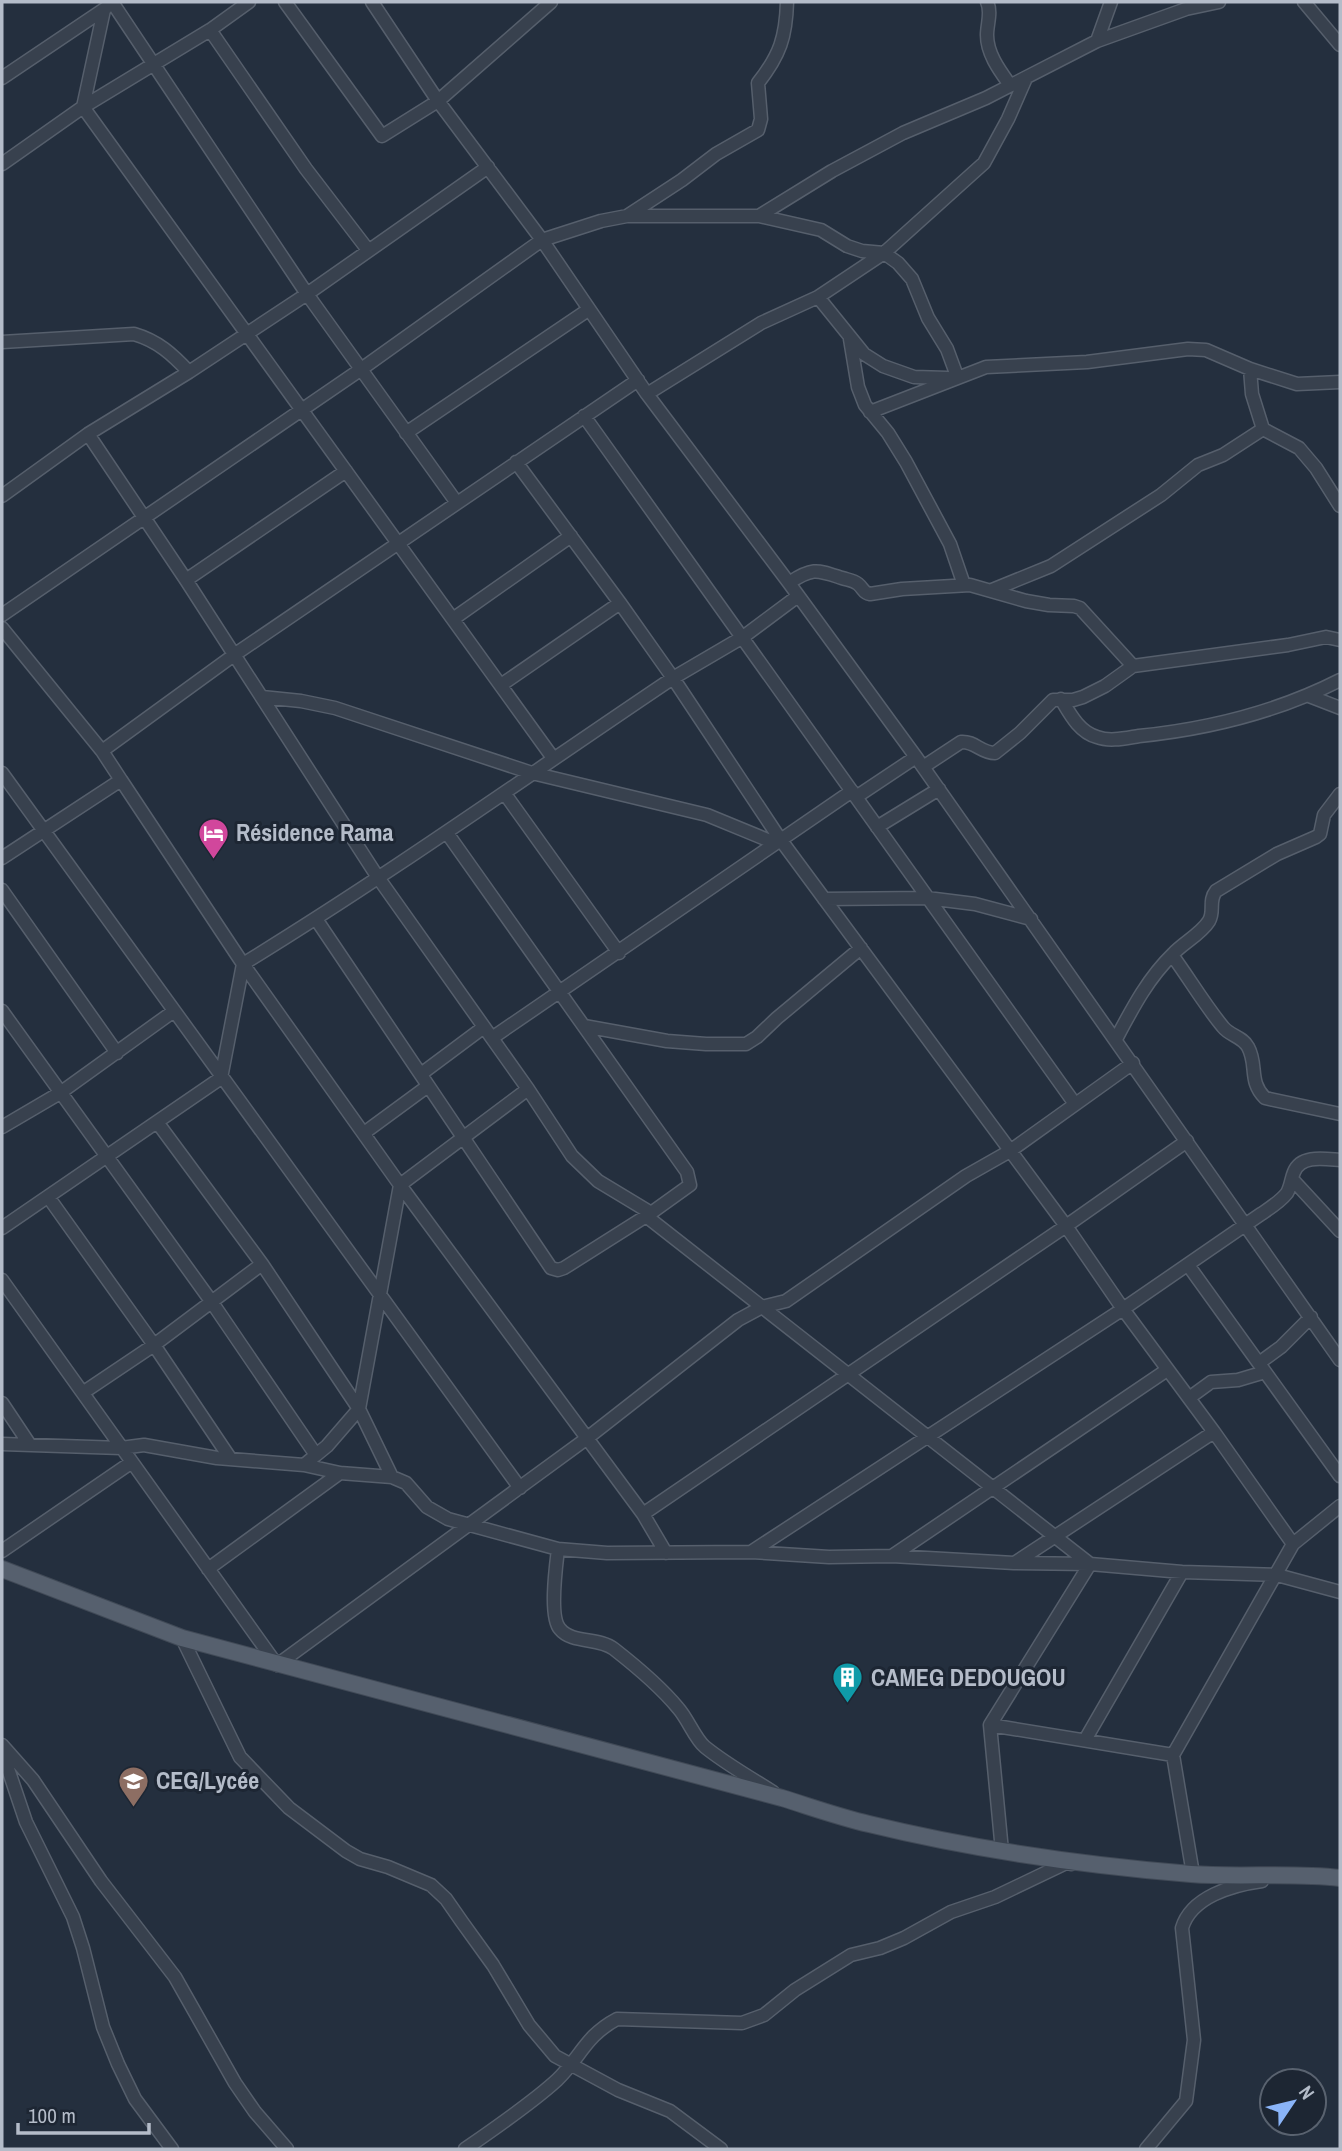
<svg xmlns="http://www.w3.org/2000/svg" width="1342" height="2151" font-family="'Archivo Narrow',sans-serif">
<rect width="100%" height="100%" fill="#242f3e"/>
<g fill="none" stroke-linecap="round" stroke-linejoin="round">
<defs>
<path id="minor" d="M112,2L307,294L457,503
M285,2L382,136L438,101L551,2
M372,2L438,101L542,240L647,394L789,583L916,757L1340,1360
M987,2C992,12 987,24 987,35C987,54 1000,71 1010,85
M1304,2L1340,45
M104,10L83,107L553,758
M210,30L306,169L368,250
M1097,41L1111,2
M2,78L106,8
M2,164L83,107L210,30L249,2
M627,216L682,180L716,154L758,130L761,119L758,83C780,55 786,37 787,2
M759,216L832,171L903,133L986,98L1097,41L1186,9L1219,2
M818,297L864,354L883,366L914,377L948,378
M850,339L858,387L865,405L888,433L906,462L950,544L964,585
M2,342L134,334C158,341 172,354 189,372
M647,394L761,323L818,297L884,253L984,163L1008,119L1026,78
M870,412L986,367L1087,362L1188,349L1206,350L1250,369L1297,384L1340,382
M584,416L1075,1104
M1263,429L1299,448L1316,468L1340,506
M406,433L588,310
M88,434L186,580L377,876L528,1089L572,1156L598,1181L651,1213
M516,462L620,603L673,678L743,637L798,596
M2,496L88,434L189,372L307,294L488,167
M186,580L346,471
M789,583C813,567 817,570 842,578C848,580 853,580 858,584C864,589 863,593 870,594L902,589L970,585L1026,601L1049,605L1074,606L1080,608L1133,666
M992,590L1051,566L1161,495L1198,465L1223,455L1263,429L1252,394L1250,369
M2,615L360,370L542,240L601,221L627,216H759L821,230L847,246L862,251L884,253L898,263L912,279L928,318L947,349L957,376
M453,619L571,536
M2,628L102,751L121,780
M501,685L620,603
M1309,696L1340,708
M262,697L301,701L335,708L532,773L707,815L775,843
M1061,699C1070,714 1079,732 1097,737C1110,742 1126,738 1139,736C1208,729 1279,711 1340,680
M102,751L234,655L638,380
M923,767L961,742C975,741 981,753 995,753L1020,733L1053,700H1073L1083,697L1105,686L1133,666L1288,645L1326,637L1340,640
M2,773L520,1488
M505,794L619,953
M856,797L916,757
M877,827L939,789
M2,858L121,780L243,964L221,1078L2,1228
M2,890L117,1053
M824,899L927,898L975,904L1031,919
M316,919L551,1268L558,1270L564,1268L651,1213L690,1185L687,1172L447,833
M1172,955C1189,978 1204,1004 1223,1027C1230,1036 1242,1036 1248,1047C1258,1065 1248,1081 1265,1098L1340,1114
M2,1011L211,1301L316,1455L304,1465
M584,1026L667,1041L706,1044H746L757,1037L777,1018L861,948
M492,1038L852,791
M1116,1039C1132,1009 1148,978 1173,954C1183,943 1201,934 1209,921C1215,911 1208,901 1216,891L1277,854L1316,837L1320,834L1324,815L1340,794
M421,1074L484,1027
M528,1089L400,1185L643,1514L666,1553
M157,1122L262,1264L359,1409L327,1446L316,1455
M2,1127L60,1093L174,1011
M364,1133L428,1086
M1293,1180L1340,1231
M49,1198L154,1345L230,1458
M646,1216L1090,1564L990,1725L1002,1851
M1188,1265L1340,1476
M2,1280L277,1665L586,1439L738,1320L762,1307L786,1301L966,1176L1010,1151L1133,1063
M1259,1363L1281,1347L1311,1317
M84,1392L154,1345L262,1264
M1189,1398L1211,1382L1238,1380L1265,1372
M2,1403L30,1445
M2,1444L121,1448L144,1445L217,1458L304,1465L340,1473L392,1477L406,1483L427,1507L448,1519L558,1549L607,1553L751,1552L829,1557L892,1556L1014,1563L1090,1564L1182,1572L1277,1575L1340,1592
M392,1477L359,1409L400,1185L243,964C390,874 530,774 673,678L780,839L1066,1226L1123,1309L1214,1432L1293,1544
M643,1514L1066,1226L1187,1141
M558,1549C556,1566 549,1617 560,1629C572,1644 599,1637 614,1649C637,1667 660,1686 678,1708C688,1719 695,1739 705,1747C726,1764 751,1778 773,1792
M2,1551L132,1462
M751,1552L1123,1309L1261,1214C1270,1208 1280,1202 1287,1193C1291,1186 1291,1179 1294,1172C1301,1154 1326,1159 1340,1160
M892,1556L1167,1370
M1016,1562L1214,1432
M208,1569L340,1473
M182,1638L240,1757L289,1808L346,1851L360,1859L388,1867L431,1885L446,1899L462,1922L493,1965L529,2025L555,2056L618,2090L670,2111L721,2149
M990,1725L1173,1755
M1085,1740L1182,1572
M2,1745L33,1780L101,1881L175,1977L235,2083L255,2112L287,2149
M2,1751L26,1822L73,1917L83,1948L103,2027L118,2064L135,2099L172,2149
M1193,1874L1173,1755L1293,1544L1340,1506
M465,2149C494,2129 532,2103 557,2080C581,2057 585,2036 617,2019L742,2023L764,2015L795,1990L851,1955L880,1948L904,1938L951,1912L995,1897L1066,1863L1071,1864
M1146,2149L1186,2101L1194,2040L1182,1928C1191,1897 1232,1885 1262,1881"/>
<path id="major" d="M2,1569L182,1638L782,1798C811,1807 839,1817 869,1824C975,1850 1082,1865 1191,1874C1241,1878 1290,1872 1340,1878"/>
</defs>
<!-- minor casing -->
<use href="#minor" stroke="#565f6c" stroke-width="15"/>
<!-- major casing -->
<use href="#major" stroke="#414a57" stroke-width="18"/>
<!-- minor -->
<use href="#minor" stroke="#38414e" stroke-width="12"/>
<!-- major -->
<use href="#major" stroke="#56606e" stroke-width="16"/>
</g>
<!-- icons -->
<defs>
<symbol id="hotel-pin" viewBox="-11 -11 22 30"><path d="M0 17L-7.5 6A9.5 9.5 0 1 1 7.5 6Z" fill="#d1479c" stroke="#1d2633"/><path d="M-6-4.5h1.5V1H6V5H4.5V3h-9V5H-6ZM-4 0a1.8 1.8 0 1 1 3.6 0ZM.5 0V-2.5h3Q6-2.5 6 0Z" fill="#fff"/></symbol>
<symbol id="building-pin" viewBox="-11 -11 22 30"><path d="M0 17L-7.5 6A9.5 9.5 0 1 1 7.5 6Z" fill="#0f9aa8" stroke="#1d2633"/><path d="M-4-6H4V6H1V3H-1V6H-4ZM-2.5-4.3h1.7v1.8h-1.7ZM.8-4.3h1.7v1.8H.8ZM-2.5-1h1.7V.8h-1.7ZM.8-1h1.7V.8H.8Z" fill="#fff"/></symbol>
<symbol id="school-pin" viewBox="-11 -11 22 30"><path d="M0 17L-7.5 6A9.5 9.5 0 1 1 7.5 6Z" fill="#8d6e63" stroke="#1d2633"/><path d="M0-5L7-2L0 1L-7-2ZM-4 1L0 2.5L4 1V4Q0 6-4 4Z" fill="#fff"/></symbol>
</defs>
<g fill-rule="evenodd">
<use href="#hotel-pin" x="196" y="816" width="35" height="47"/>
<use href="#building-pin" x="830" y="1660" width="35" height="47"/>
<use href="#school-pin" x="116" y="1764" width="35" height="47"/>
</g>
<g text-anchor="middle" stroke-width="6" stroke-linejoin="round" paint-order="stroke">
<!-- poi labels -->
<g font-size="24" font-weight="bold" fill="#b4bcc9" stroke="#1d2633" text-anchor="start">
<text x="236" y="841">Résidence Rama</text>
<text x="871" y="1686">CAMEG DEDOUGOU</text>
<text x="156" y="1789">CEG/Lycée</text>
</g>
</g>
<!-- border -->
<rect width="1342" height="2151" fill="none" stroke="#b4bcc9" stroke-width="7"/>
<!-- north arrow -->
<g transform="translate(1293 2102) rotate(55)"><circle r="33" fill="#1d2633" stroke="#59626f" stroke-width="2"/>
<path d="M0-5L12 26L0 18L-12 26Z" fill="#8ab4f8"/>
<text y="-10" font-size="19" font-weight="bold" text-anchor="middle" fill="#b4bcc9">N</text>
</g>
<!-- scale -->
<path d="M18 2123v10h131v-10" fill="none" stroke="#b4bcc9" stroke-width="3.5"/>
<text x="28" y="2123" font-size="21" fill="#b4bcc9" stroke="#1d2633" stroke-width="5" paint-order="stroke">100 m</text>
</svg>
